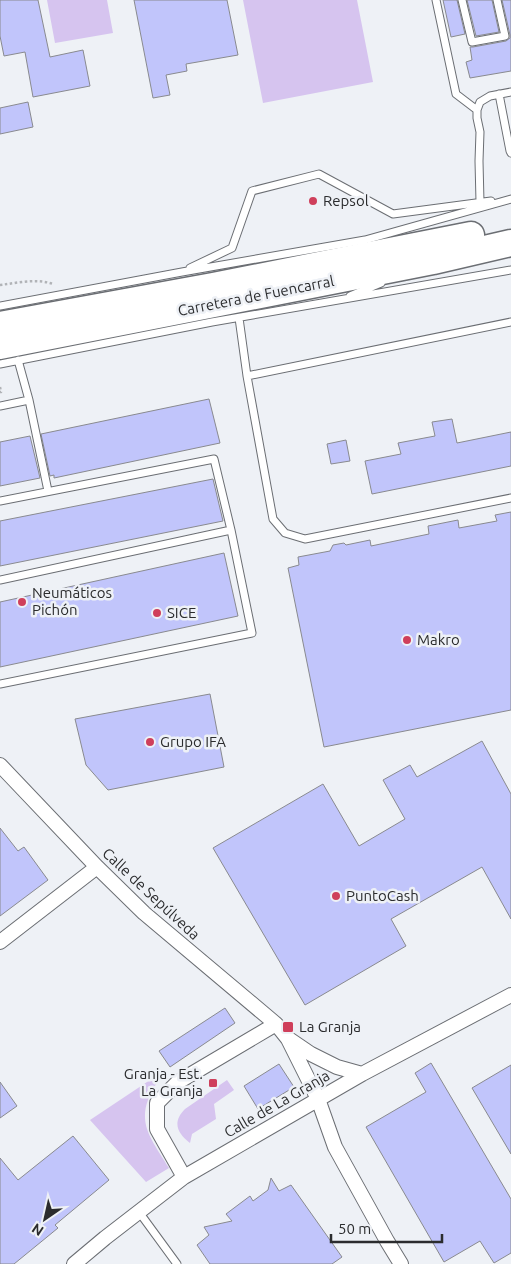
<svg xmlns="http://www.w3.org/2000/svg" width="511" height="1264" font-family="Ubuntu,sans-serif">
<rect width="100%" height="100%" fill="#eef1f6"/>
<!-- green -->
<path fill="#d6c4ef" d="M47,0H107L113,33L55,43Z
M243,0H357L373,82L263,103Z
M156,1076L158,1081C133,1119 148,1134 169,1168L146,1182L90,1120Z
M227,1080L234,1090L214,1104L216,1119L192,1134L190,1143C177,1133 172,1122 185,1109Z"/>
<!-- building -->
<path fill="#c1c5fb" stroke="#898a8f" d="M0,0H38L50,57L83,50L90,86L33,97L25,52L4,56L0,36Z
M134,0H227L238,55L186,64L187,71L166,75L170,95L153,98Z
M443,0H457L465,34L451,37Z
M467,0H492L499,32L476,36Z
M502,0H511V71L470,78L466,62L472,60L470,47H473L506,41L510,38V35Z
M28,102L33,127L0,134V108Z
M209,399L220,443L54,478V475L50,476L41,434Z
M452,419L457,443L511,432V466L372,494L365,461L401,454L398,443L435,436L432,422Z
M30,436L40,478L0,486V442Z
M346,440L350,461L331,464L327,444Z
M213,479L223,521L0,566V521Z
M511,512V710L324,747L288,568L299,565L298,557L330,551L333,545L344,543L346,545L370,540L371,546L429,534L428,526L458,520L459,528L497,521L495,515Z
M224,553L238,616L0,667V602Z
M210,694L224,767L108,790L86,765L75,719Z
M482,741L511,794V919L482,867L391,919L406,946L305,1005L213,848L323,784L359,846L405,819L383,780L410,765L417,777Z
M0,828L18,851L24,847L48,880L0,916Z
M225,1008L235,1023L170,1067L159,1051Z
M431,1063L511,1199V1253L494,1263L480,1241L444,1262L366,1127L426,1092L415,1073Z
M279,1064L294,1087L258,1109L244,1086Z
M511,1065V1154L472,1088Z
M0,1082L17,1106L0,1118Z
M73,1136L109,1180L55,1225L58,1228L14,1264H0V1158L18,1180Z
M271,1178L279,1191L291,1185L342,1257L332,1264H210L197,1245L209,1235L204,1227L232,1221L226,1214L250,1196L253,1201L268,1190Z"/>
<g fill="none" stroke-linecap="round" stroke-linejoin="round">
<defs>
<path id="lane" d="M436,0L456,94L477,110
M462,0L472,42L505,36L497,0
M499,94L510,151L511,153
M480,202L479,161L480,132L477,118V110L480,102L490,96L511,92
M190,268L232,248L252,191L319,174L393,214L491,201
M350,296L381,283
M0,306L182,272L365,240L511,199
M239,318L247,376L273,519L285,533L305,539L511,498
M18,360L29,400L48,491
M0,364L212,322L511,270
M247,376L511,322
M0,406L29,400
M0,501L214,459L231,530L0,580
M0,684L252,633L231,530
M139,1212L177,1264"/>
<path id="street" d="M0,765L97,867L144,913L276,1024L288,1039L318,1099L335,1147L387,1241L401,1264
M0,942L97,867
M289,1039L311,1054L337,1067L362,1074
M184,1177L157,1129V1103L178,1082L276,1024
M74,1264L105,1238L184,1177L362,1074L511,995"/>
<path id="highway" d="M0,325L213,286L471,235
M0,346L433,261L511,243"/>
</defs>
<!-- lane casing -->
<use href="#lane" stroke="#6b6e73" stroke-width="9"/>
<!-- street casing -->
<use href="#street" stroke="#6b6e73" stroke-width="16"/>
<!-- highway casing -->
<use href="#highway" stroke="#6b6e73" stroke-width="29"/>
<!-- path -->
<path stroke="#b1b3b7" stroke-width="2.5" stroke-dasharray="2.5 2.5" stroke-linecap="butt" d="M0,285C17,283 36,278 53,284
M0,387L1,392H0"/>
<!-- lane -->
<use href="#lane" stroke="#fff" stroke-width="7"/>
<!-- street -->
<use href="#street" stroke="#fff" stroke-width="14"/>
<!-- highway -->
<use href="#highway" stroke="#fff" stroke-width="26"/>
</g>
<!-- markers -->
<g fill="#cf3f5b" stroke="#eef1f6" stroke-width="2">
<circle cx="313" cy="201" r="5"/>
<circle cx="22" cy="602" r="5"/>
<circle cx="157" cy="613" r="5"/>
<circle cx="407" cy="640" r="5"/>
<circle cx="150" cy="742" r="5"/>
<circle cx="336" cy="896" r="5"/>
<rect x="282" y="1021" width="12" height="12" rx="2.5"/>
<rect x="208" y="1078" width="10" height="10" rx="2.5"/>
</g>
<g text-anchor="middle" stroke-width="5" stroke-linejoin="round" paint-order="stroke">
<!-- poi labels -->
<g font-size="15" fill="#2b2c2e" stroke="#eef1f6" text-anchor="start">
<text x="323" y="206">Repsol</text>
<text x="32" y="598">Neumáticos<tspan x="32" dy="17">Pichón</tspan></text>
<text x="167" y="618">SICE</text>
<text x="417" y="645">Makro</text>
<text x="160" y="747">Grupo IFA</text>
<text x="346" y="901">PuntoCash</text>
<text x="299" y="1032">La Granja</text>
<text x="203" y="1079" text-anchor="end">Granja - Est.<tspan x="203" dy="17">La Granja</tspan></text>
</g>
<!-- street labels -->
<g font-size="15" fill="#2b2c2e" stroke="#eef1f6">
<text transform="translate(256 296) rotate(-11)" y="5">Carretera de Fuencarral</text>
<text transform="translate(151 894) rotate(43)" y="5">Calle de Sepúlveda</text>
<text transform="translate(277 1104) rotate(-30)" y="5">Calle de La Granja</text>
</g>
</g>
<!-- north arrow -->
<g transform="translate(45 1219) rotate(214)" stroke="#eef1f6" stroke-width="4" paint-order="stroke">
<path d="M0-4L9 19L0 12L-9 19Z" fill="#2b2c2e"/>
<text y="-8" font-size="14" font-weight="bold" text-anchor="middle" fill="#2b2c2e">N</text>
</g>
<!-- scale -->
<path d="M331 1234v8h111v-8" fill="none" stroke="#2b2c2e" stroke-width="2.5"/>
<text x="338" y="1234" font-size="15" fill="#2b2c2e" stroke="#eef1f6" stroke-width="4" paint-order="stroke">50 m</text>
</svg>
